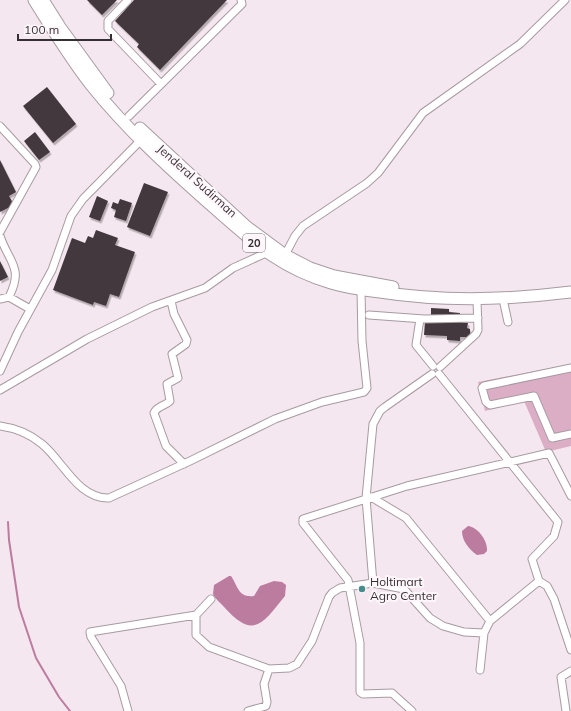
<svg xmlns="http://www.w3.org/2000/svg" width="571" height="711" font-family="Mulish,sans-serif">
<defs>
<filter id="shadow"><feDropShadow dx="1.5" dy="2.5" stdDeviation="0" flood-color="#0004"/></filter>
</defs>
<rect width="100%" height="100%" fill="#f5e7ef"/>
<!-- green -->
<path fill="#dbaec6" d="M571,364V446L546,452L524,401L485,411L478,382Z"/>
<!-- water -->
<path fill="#bb7ca0" d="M468,526C478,527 488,541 487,551L484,554L477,555C469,549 462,541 462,531Z
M229,576H231C238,586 238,598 254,596L260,586L274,581L282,582L286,585L285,596C263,623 254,640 225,608C221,603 216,600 213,594L214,585Z"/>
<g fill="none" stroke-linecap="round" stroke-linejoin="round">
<!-- stream -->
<path stroke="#bb7ca0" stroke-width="2" d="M8,522L9,540L19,607L36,658L59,697L70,711"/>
</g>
<!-- building -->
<path fill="#43383e" filter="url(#shadow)" d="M87,0H117L102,15Z
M134,0H227L160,70L137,47L139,44L115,21Z
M47,87L76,124L53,143L23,106Z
M35,132L50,152L39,160L24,141Z
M0,160L16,192L9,196L14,205L0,212Z
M144,183L168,192L150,236L127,227Z
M97,196L108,201L100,221L89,217Z
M120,199L132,203L126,221L114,217L116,210L111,208L113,202L118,204Z
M96,230L118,238L115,245L135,252L119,297L110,294L106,306L94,302L93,305L53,290L72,238L85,243L88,236L93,238Z
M0,261L8,277L0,281Z
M431,308L449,309V312L460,313V322L468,323L467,328L470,329V337H460V341L447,340V336L424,335L425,321L431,316Z"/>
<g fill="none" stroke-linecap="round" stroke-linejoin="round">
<defs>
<path id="minor" d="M128,0L108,21V29L161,84
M129,116L242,4L241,0
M0,126L35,164L36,167L0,232
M0,236C9,263 24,267 9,297
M285,255L295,236L303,226L367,183L378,173L423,113L520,44L565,0
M0,299L9,297L30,309
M503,299L508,322
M171,301L174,314L187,340L186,344L172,354L178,378L167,384L170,401C165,406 157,406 154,413L166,446L184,464
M369,315L424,319L478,318
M420,319L416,345L433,366
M440,367L476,334L478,330L477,300
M571,368L484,386L482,388L486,402L490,405L534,396L552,438L571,434
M0,371L18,332L52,270L71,216L83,199L141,140
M439,374L558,522L554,536L532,559L539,581L547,586L554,599L571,650
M0,390L87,339L152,307L205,288L233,268L266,253
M0,426C15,428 30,434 42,444C63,461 78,499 109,498L190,461L275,419L322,402L364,392L367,388L362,341L361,290
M371,497L406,518L490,621
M373,583L366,498L373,424L380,411L385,407L432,374
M196,615V635L209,647L269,669L289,668L297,664L312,641L329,597L332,593L340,588L373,583L404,589L430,618L443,626L464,632L484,633
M480,670L484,633L490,621L539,581
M128,711L121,686L91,637L90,632L196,615L211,599
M248,711L266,706L267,702L264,684L269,669
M412,711L392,693L363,694L360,692V643L348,580L303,523V519L407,486L549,453L571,496
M566,711L561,677L571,671"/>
<path id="highway" d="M34,0C52,29 70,58 91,85C127,130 170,169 213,207C252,241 279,268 331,283C347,288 363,290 380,292C444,302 507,300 571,292
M43,0L60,27L108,93
M140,128L247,227L285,255L310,268L334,276L393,287"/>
</defs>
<!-- minor casing -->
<use href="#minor" stroke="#a79aa1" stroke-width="9"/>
<!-- highway casing -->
<use href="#highway" stroke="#a79aa1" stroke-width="13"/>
<!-- minor -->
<use href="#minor" stroke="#fff" stroke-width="7"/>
<!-- highway -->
<use href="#highway" stroke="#fff" stroke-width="11"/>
</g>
<!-- markers -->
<circle fill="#458d8c" stroke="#fff6fb" stroke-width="1.5" cx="362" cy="589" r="4"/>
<g text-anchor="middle" stroke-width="4" stroke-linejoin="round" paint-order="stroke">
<!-- shield labels -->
<rect fill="#fff6fb" stroke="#716b6e" stroke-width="1" x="243" y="234" width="22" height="18" rx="3"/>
<g font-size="11" font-weight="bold" fill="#342f32">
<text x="254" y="247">20</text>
</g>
<!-- street labels -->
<g font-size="12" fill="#342f32" stroke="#fff6fb">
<text transform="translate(197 181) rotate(42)" y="4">Jenderal Sudirman</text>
</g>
<!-- poi labels -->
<g font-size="12" fill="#342f32" stroke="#fff6fb" text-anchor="start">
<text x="370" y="586">Holtimart<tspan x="370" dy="14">Agro Center</tspan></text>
</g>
</g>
<!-- scale -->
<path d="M18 34v6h93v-6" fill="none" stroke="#342f32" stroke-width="2"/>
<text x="24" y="34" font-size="12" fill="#342f32" stroke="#fff6fb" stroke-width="3" paint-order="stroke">100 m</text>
</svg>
